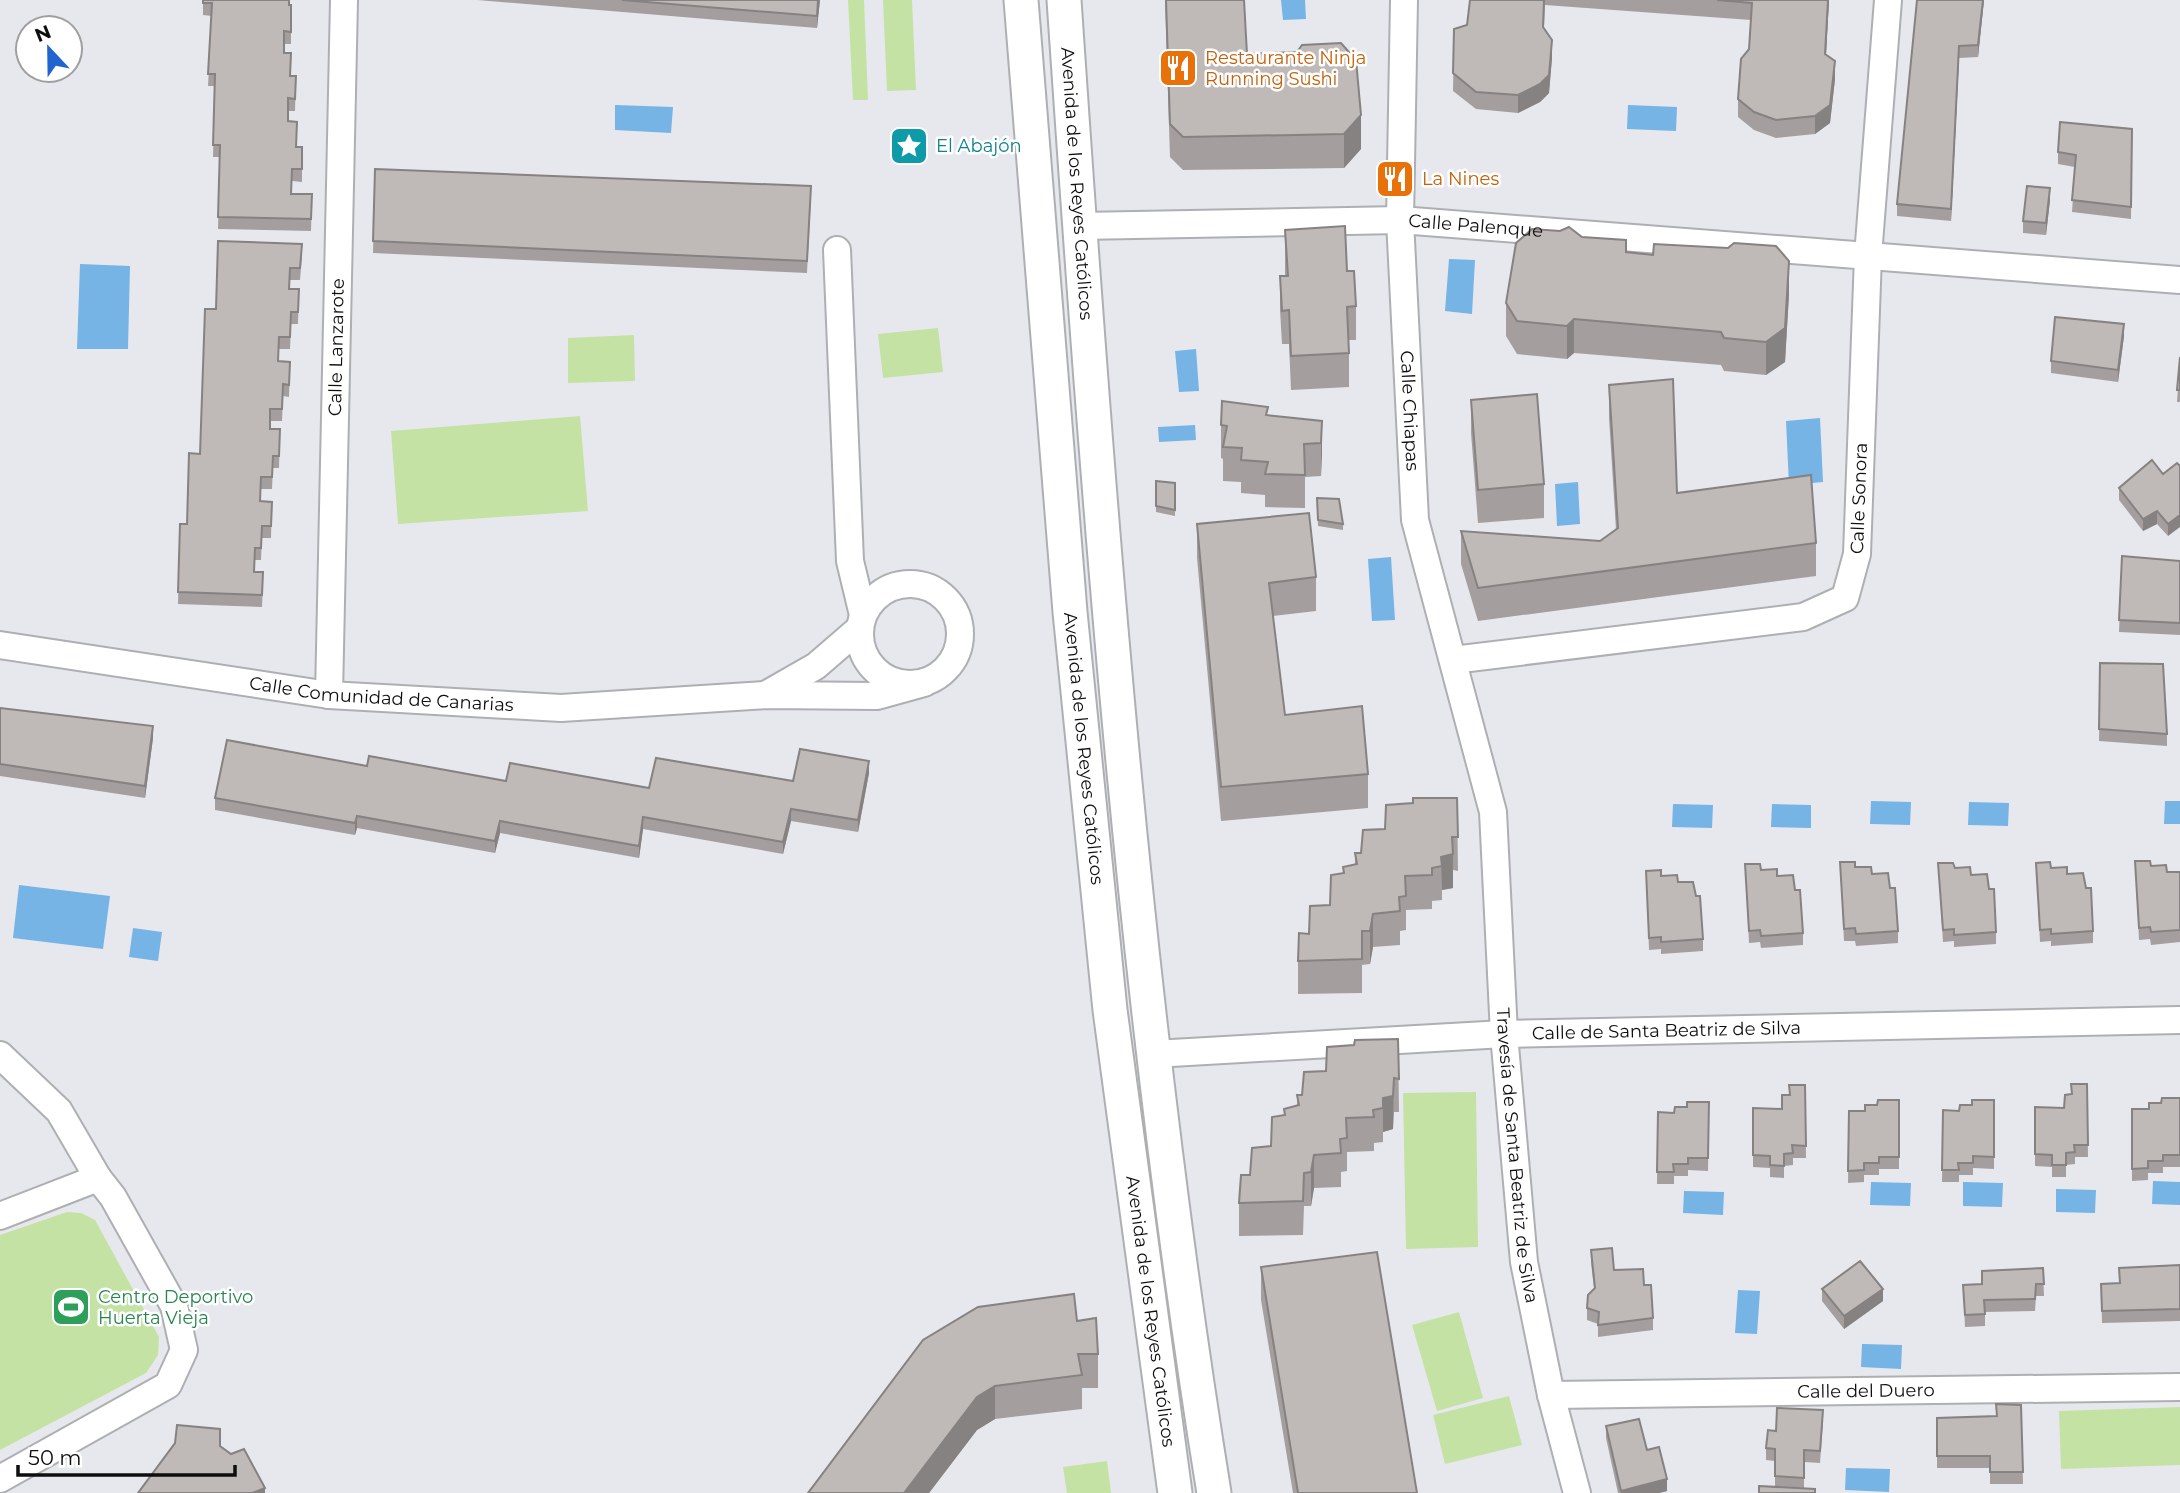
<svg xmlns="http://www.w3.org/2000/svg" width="2180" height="1493" font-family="Montserrat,sans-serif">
<rect width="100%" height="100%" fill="#e7e8ed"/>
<!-- green -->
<path fill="#c4e2a4" d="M848,0H864L868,100H853Z
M883,0H912L916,90L887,91Z
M938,328L943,372L883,378L878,334Z
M634,335L635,381L568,383V338Z
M580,416L588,511L398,524L391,431Z
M1476,1092L1478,1247L1406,1249L1403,1093Z
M67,1212L81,1213L95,1220L159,1337L158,1355L146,1373L0,1450V1235Z
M1459,1312L1483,1398L1437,1411L1412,1325Z
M1509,1396L1522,1445L1445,1464L1433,1415Z
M2180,1407V1465L2061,1469L2059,1411Z
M1107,1461L1111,1493H1067L1063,1467Z"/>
<!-- water -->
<path fill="#75b4e5" d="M1281,0H1305L1306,19L1283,20Z
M615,105L673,107L671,133L615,130Z
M1628,105L1677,107L1676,131L1627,129Z
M1449,259L1475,260L1472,314L1445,311Z
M80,264L130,266L128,349H77Z
M1196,349L1199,391L1179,392L1175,351Z
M1820,418L1823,482L1789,485L1786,421Z
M1195,425L1196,440L1159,442L1158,427Z
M1578,482L1580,524L1557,526L1555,484Z
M1391,557L1395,620L1372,621L1368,559Z
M1871,801L1911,802L1910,825L1870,824Z
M2165,801H2180V824H2164Z
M1969,802L2009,803L2008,826L1968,825Z
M1673,804L1713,805L1712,828L1672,827Z
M1772,804L1811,805V828L1771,827Z
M19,885L110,896L103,949L13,938Z
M133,928L162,932L158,961L129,957Z
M2153,1181L2180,1182V1205L2152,1204Z
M1871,1182L1911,1183L1910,1206L1870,1205Z
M1963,1182L2003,1183L2002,1207L1963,1206Z
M2056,1189L2096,1190L2095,1213L2056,1212Z
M1684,1191L1724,1192L1723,1215L1683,1213Z
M1738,1290L1760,1291L1757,1334L1735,1333Z
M1862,1344L1902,1345L1901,1369L1861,1367Z
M1846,1468L1890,1469L1889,1492L1845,1490Z"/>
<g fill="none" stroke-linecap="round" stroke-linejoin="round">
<defs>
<g id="minor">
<path id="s1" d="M1404,0L1400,220L1415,520L1493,812L1504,1034L1524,1262L1551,1395L1577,1493"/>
<path id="s2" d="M1080,226L1400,220L2180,280"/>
<path d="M837,250L850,561L863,615"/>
<circle cx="910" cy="634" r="50"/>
<path id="s3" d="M0,645L329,695L561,708L766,695L877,696L924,683"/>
<path id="s4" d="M1453,660L1803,617L1845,598L1857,554L1868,256L1888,0"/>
<path d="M767,694L816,666L860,628"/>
<path id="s5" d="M329,695L344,0"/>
<path id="s6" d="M1154,1054L1504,1034L2180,1020"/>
<path d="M0,1055L59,1111L98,1178L113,1197L174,1306L184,1350L168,1385L0,1479"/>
<path d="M0,1216L98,1178"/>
<path id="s7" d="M1551,1395L2180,1387"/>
</g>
<g id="tertiary">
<path id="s8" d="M1021,0L1070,612L1110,1010L1175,1493"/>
<path id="s9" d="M1064,0C1098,499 1134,999 1214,1493"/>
</g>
</defs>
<!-- minor casing -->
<use href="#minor" stroke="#aeafb3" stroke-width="30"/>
<!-- tertiary casing -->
<use href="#tertiary" stroke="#aeafb3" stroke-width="37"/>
<!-- minor -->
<use href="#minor" stroke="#fff" stroke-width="26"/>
<!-- tertiary -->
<use href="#tertiary" stroke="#fff" stroke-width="33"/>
</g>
<!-- wall -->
<path fill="#a49f9e" d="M203,0L291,5V44H284V53L291,76H296L295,111H288V121L296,147H302V182L292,181V194H312L311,231L218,229L220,157H213L215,86H208L212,16L203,15Z
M477,0H820L817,28Z
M1165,0H1244L1247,54L1297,52L1361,149L1344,168L1183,170L1170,157Z
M1470,0H1829L1826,55L1835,79L1830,123L1815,134L1776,138L1754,130L1738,117V99L1749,49L1751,20L1545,5L1544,28L1552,58L1549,93L1540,102L1518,113L1476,109L1453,91L1454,29L1467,25Z
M1917,0H1984L1978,57L1959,58L1951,221L1897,216V204Z
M2132,129L2131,219L2072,212L2075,167L2058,164V152Z
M375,169L811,198L807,273L373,253Z
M2050,200L2046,235L2023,233V221Z
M1285,230L1347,271L1356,306V340H1349V387L1291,390L1289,344H1282L1280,310V276H1285Z
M1582,237L1626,252L1789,294L1785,362L1766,375L1724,371L1721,365L1574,353L1567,359L1517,354L1506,336V303Z
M302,256L300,280H290V289H299L298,324H291L290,349H279V361L290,362L289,397L283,396L282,421H270V429H280L279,468H273L272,489H261V501L272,502L271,538H262L261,560H255V572L263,584L262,607L178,604L180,524H187L200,454L216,309Z
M2124,336L2118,382L2051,373V361Z
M2180,357V402H2177Z
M1609,385L1677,493L1816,543V576L1478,621L1461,564V531L1600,541L1616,530L1609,418Z
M1471,400L1544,484V518L1478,523L1471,433Z
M1268,416L1322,421L1321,476L1305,477V508L1265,507V495L1241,493V482L1223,481V459L1221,458V425Z
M2177,463L2168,536L2157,524L2143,531L2119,500V488L2163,474Z
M1156,481L1175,483V516L1156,512Z
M1317,498L1343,524V530L1318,526Z
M1197,524L1316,577V611L1273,616L1285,715L1368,774V808L1221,821L1197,558Z
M2122,556L2180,561V635L2119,632Z
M2100,663L2167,734V746L2099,741Z
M0,708L153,738L145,798L0,776Z
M367,766L506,781L649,788L793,781L869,773L858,832L791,821L783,854L643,829L639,858L500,833L495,853L357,828L355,835L215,810V798Z
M1457,798L1458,871L1453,870V888L1442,890V900L1432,901V909L1406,910V930L1400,931V945L1373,947L1370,964L1362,965V993L1298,994V961L1309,934L1330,905L1343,873V867L1355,864V853H1361L1413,803Z
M2135,861L2167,872H2180V942L2151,945L2150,939L2139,940Z
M1840,862L1872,874L1898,931V943L1856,946L1855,941H1844Z
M1938,863L1971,875L1996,932V944L1954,947V941L1943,942Z
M2036,863L2067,874L2093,931V943L2051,946V941L2040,942Z
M1745,864L1777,876L1803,933V945L1761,948L1760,942L1749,943Z
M1646,871L1678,882L1703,939V951L1661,954V949L1649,950Z
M1398,1039L1399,1112H1394L1393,1129L1383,1132V1142L1374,1143V1151L1347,1152V1171L1341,1172V1187L1314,1188L1311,1206H1304L1303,1235L1239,1236V1203L1250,1175L1271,1146L1284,1115L1297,1106V1095H1302L1354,1045Z
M2087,1084L2088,1157H2075V1164L2066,1165V1177H2052V1167L2035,1166V1107L2064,1108L2071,1094Z
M1805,1085L1806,1158H1793V1165L1784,1166V1178L1770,1177V1168L1753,1167V1108L1782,1109L1789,1095Z
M2180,1098V1167H2163V1173H2148V1180L2132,1181V1109H2149L2161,1103Z
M1899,1100V1169H1879V1175H1864V1182L1848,1183L1849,1111H1865L1877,1105Z
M1994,1100V1169L1973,1168V1175H1959V1182H1942L1943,1110L1959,1111L1972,1105Z
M1709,1102L1708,1171L1688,1170V1176H1674V1184H1657L1658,1112L1674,1113L1687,1107Z
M1591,1250L1614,1270L1644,1285L1653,1318V1330L1598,1337V1324L1587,1320V1308L1594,1289L1591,1262Z
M2180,1265V1321L2102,1323L2101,1284L2119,1283Z
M1261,1267L1417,1493H1293L1261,1300Z
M2043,1268L2044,1296H2036L2035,1311L1985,1312V1326L1965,1327L1963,1285L1982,1284Z
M1822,1289L1883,1301L1844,1329L1822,1301Z
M1077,1321L1098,1354V1388H1082V1409L995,1419L977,1430L929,1493H808Z
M1996,1404L2021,1405L2023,1484H1990V1468H1937V1418L1996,1416Z
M1823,1422L1820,1463L1804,1462V1488L1775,1487V1461L1766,1460V1448L1776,1431Z
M1606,1426L1647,1450L1667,1491L1659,1493H1618L1606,1438Z"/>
<!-- shaded-wall -->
<path fill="#868281" d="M818,0H820L817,28V16Z
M1828,0H1829L1825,72V54Z
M1983,0H1984L1978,57V45Z
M1552,40V58L1549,93L1540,102L1518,113V95Z
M1959,46V58L1951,221V209Z
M1835,61V79L1830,123L1815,134V116Z
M1361,115V149L1344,168V134Z
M2050,188V200L2046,235V223Z
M1789,261V294L1785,362L1766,375V342Z
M1574,319V353L1567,359V326Z
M2124,324V336L2118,382V370Z
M1322,421V455L1321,476V443Z
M2157,511V524L2143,531V519Z
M2180,515V527L2168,536V524Z
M153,726V738L145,798V786Z
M869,761V773L858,832V820Z
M791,809V821L783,854V842Z
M357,816V828L355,835V823Z
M643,817V829L639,858V846Z
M500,821V833L495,853V841Z
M1453,854V888L1442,890L1441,857Z
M1373,914V947L1370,964V931Z
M1394,1078L1393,1129L1383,1132V1098Z
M1314,1155V1188L1311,1206V1172Z
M1883,1289V1301L1844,1329V1316Z
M995,1386V1419L977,1430L929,1493H904L977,1397Z
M1667,1479V1491L1659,1493H1621V1491Z
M265,1488V1493H252Z"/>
<!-- building -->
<path fill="#bfb9b8" stroke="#868281" stroke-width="2" d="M203,0H289V5H291V32L284,31V53H291L290,76H296L295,99L288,98V121L297,122L296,147H302V169H292L291,194H312L311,219L218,217L220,145H213L215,74H208L212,3H203Z
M622,0H818L817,16Z
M1166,0H1244L1247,54L1297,52L1302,45L1341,43L1356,60L1361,115L1344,134L1183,137L1170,124Z
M1470,0H1544L1543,27L1552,40L1549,75L1540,84L1518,95L1476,92L1453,73L1454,29L1467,25Z
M1717,0H1828L1825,54L1835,61L1830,105L1815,116L1776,120L1754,112L1738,99L1741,59L1749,49L1752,3Z
M1917,0H1983L1978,45L1959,46L1951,209L1897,204Z
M2060,122L2132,129L2131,207L2072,200L2076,155L2058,152Z
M375,169L811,186L807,261L373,241Z
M2027,186L2050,188L2046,223L2023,221Z
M1345,226L1347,271H1354L1356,306L1347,307L1349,353L1291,356L1289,310L1282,311L1280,276H1288L1285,230Z
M1569,227L1582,237L1626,240V252L1653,255L1654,244L1728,248L1734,243L1776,246L1789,261L1785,328L1766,342L1724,338L1721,332L1574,319L1567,326L1517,321L1506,303L1516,243L1532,229L1560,231Z
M218,241L302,244L300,268H290L289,289H299L298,312H291L290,337H279L278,361L290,362L289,385L283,384L282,409H270V429H280L279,456H273L272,477H261L260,501L272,502L271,526H262L261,548H255L254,572H263L262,595L178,592L180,524H187L189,453L200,454L205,309H216Z
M2055,317L2124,324L2118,370L2051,361Z
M2180,357V390H2177Z
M1673,379L1677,493L1811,475L1816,543L1478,588L1461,531L1600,541L1618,528L1609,385Z
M1537,394L1544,484L1478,490L1471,400Z
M1222,401L1268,407L1266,415L1322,421L1321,443L1304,444L1305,475L1265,474L1268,462L1241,460L1242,448L1223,447L1227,426L1221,425Z
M2152,460L2163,474L2177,463L2180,466V515L2168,524L2157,511L2143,519L2119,488Z
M1156,481L1175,483V510L1156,506Z
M1317,498L1339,499L1343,524L1318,520Z
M1309,513L1316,577L1269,583L1285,715L1362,706L1368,774L1221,787L1197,524Z
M2122,556L2180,561V623L2119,620Z
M2100,663L2163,664L2167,734L2099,729Z
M0,708L153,726L145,786L0,764Z
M227,740L367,766L369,756L506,781L510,763L649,788L656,758L793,781L800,749L869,761L858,820L791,809L783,842L643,817L639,846L500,821L495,841L357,816L355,823L215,798Z
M1413,798H1457L1458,837H1452L1453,854L1441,857L1442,866L1432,868V875L1405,876L1406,896L1399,897L1400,911L1373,914L1370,931H1362V959L1298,961L1299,933L1309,934L1310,906L1330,905L1331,875L1344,873L1343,867L1357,864L1355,853H1361L1363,830L1385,829L1386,805L1413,803Z
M2135,861H2150L2151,866L2166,865L2167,872H2180V930L2151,932L2150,927L2139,928Z
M1840,862H1855V867H1871L1872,874L1888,873L1890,888H1895L1898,931L1856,934L1855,928L1844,929Z
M2050,862L2051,868L2067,867V874L2083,873L2086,888H2091L2093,931L2051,934V929L2040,930L2036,863Z
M1938,863H1953L1955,868L1970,867L1971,875L1987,874L1989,889H1994L1996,932L1954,935V929L1943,930Z
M1745,864H1760L1761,870L1777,869V876L1793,875L1795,890H1800L1803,933L1761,936L1760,930L1749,931Z
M1661,870V876L1677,875L1678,882H1693L1696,896H1700L1703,939L1661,942V937L1649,938L1646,871Z
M1398,1039L1399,1079L1394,1078L1393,1096L1383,1098V1108L1373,1110L1374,1117L1346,1118L1347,1138L1340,1139L1341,1153L1314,1155L1311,1172L1304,1173L1303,1201L1239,1203L1241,1175H1250L1252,1148L1271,1146L1272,1117L1285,1115L1284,1109L1299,1105L1297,1095H1302L1304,1072L1326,1071L1327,1047L1354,1045L1355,1040Z
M2071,1084H2087L2088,1145H2074L2075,1152L2066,1153V1165H2052V1155L2035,1154V1107L2064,1108L2065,1095L2072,1094Z
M1789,1085H1805L1806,1146L1792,1145L1793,1153L1784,1154V1166L1770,1165V1156L1753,1155V1108L1782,1109V1095H1790Z
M2162,1098H2180V1155H2163V1161H2148V1168L2132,1169V1109H2149V1103H2161Z
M1878,1100H1899V1157H1879V1163H1864V1170L1848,1171L1849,1111H1865V1105H1877Z
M1972,1100H1994V1157L1973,1156V1163H1958L1959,1170H1942L1943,1110L1959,1111L1960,1105H1972Z
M1687,1102H1709L1708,1158H1688V1164H1673L1674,1172H1657L1658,1112L1674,1113L1675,1107H1687Z
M1612,1248L1614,1270L1643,1269L1644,1285H1651L1653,1318L1598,1325L1599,1312L1587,1308L1588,1295L1595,1288L1591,1250Z
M1377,1252L1417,1493H1298L1261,1267Z
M1860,1261L1883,1289L1844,1316L1822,1289Z
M2180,1265V1309L2102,1311L2101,1284L2120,1283L2119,1268Z
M2043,1268L2044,1284H2036L2035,1299L1984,1300L1985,1314L1965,1315L1963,1285L1982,1284V1271Z
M1074,1294L1077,1321L1096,1318L1098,1354H1078L1082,1375L995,1386L977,1397L904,1493H808L923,1340L978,1307Z
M1996,1404L2021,1405L2023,1472H1990V1456H1937V1418L1997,1416Z
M1777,1408L1823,1410L1820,1451L1804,1450V1478L1775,1476V1449L1766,1448L1768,1430L1776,1431Z
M1639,1419L1647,1450L1659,1447L1667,1479L1621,1491L1606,1426Z
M177,1425L220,1429V1446L231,1454L244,1449L265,1488L252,1493H138L175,1443Z
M1759,1486L1815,1489V1493H1759Z"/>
<!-- icons -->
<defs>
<symbol id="restaurant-square" viewBox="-11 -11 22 22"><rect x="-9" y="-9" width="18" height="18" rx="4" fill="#e8710a" stroke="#fff"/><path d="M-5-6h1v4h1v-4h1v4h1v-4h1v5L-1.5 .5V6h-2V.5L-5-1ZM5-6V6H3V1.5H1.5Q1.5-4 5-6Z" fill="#fff"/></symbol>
<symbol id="sight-square" viewBox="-11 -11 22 22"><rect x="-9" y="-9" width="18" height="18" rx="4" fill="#0f9aa8" stroke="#fff"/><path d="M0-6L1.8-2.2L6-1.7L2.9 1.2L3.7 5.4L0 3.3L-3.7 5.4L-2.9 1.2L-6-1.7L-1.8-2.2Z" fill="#fff"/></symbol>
<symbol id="stadium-square" viewBox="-11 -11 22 22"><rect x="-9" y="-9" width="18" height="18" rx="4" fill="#2e9e5b" stroke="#fff"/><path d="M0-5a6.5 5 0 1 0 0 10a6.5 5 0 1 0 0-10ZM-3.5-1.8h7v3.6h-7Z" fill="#fff"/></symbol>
</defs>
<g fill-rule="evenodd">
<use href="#restaurant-square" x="1156" y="46" width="44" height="44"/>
<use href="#sight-square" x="887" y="124" width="44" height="44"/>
<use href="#restaurant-square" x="1373" y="157" width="44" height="44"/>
<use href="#stadium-square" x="49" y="1285" width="44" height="44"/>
</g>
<g text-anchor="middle" stroke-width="5" stroke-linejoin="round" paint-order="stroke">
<!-- food labels -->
<g font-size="18" fill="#c56008" stroke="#fff" text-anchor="start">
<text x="1205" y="64">Restaurante Ninja<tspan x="1205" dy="21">Running Sushi</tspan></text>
<text x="1422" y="185">La Nines</text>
</g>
<!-- culture labels -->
<g font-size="18" fill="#0d838f" stroke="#fff" text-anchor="start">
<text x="936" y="152">El Abajón</text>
</g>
<!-- street labels -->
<g font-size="18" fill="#0e0e0f" stroke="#fff">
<text dy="6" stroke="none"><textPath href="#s9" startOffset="184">Avenida de los Reyes Católicos</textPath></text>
<text dy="6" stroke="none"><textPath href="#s2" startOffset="396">Calle Palenque</textPath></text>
<text dy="6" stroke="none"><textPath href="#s5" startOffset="348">Calle Lanzarote</textPath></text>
<text dy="6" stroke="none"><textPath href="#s1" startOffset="411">Calle Chiapas</textPath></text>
<text dy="6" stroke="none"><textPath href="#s4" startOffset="500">Calle Sonora</textPath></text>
<text dy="6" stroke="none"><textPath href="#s3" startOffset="385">Calle Comunidad de Canarias</textPath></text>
<text dy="6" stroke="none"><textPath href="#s8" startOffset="751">Avenida de los Reyes Católicos</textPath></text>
<text dy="6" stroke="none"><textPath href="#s6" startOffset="513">Calle de Santa Beatriz de Silva</textPath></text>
<text dy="6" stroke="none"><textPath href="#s1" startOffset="1167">Travesía de Santa Beatriz de Silva</textPath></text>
<text dy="6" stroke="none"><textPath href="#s8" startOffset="1318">Avenida de los Reyes Católicos</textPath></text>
<text dy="6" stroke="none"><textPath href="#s7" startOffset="315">Calle del Duero</textPath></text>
</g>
<!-- leisure labels -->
<g font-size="18" fill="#27864d" stroke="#fff" text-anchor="start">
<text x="98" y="1303">Centro Deportivo<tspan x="98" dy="21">Huerta Vieja</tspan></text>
</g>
</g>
<!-- north arrow -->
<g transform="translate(49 49) rotate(338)"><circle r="33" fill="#ffffff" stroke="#9f9f9f" stroke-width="2"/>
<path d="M0-5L12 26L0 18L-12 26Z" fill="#2064d0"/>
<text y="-10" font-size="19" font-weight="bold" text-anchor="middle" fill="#0e0e0f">N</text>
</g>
<!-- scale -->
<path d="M18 1465v10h217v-10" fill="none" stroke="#0e0e0f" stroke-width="3.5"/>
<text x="28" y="1465" font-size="21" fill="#0e0e0f" stroke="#ffffff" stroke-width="5" paint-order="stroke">50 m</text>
</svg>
